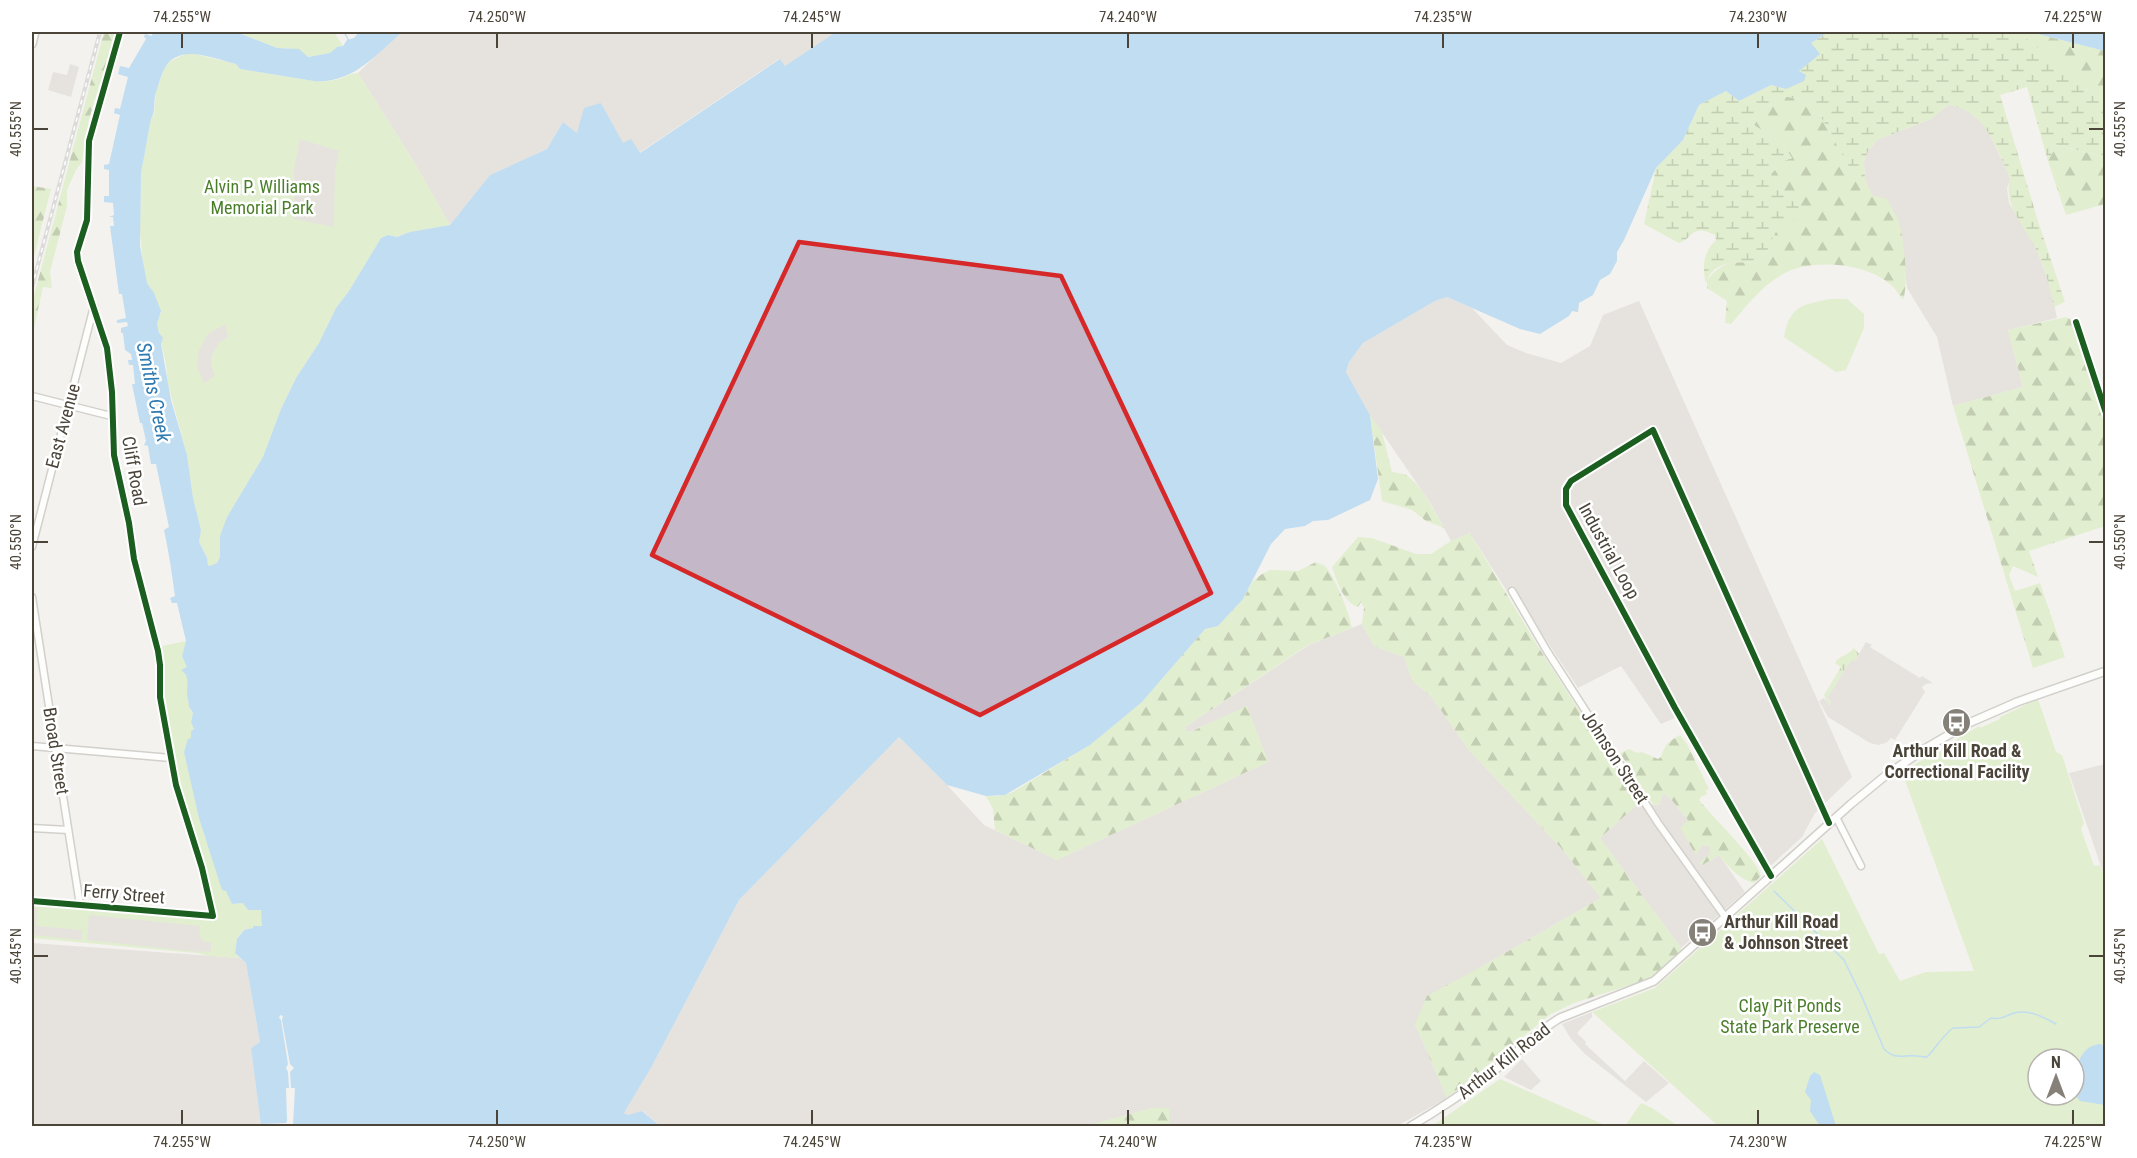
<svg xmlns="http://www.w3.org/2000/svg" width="2137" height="1158" font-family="'Roboto Condensed',sans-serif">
<defs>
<pattern id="grass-tufts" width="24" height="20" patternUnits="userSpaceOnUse" patternTransform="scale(1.5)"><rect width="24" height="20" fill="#e1eecf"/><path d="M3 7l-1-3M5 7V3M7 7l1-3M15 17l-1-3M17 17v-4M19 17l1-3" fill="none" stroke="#c3cdb2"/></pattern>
<pattern id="forest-firs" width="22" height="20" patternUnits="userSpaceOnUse" patternTransform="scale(1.5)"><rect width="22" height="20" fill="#e1eecf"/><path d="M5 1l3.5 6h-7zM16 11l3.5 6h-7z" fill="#c3cdb2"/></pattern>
<pattern id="wetland-marsh" width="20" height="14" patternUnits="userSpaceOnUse" patternTransform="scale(1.5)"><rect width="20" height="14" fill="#e1eecf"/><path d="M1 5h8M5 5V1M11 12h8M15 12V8" fill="none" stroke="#c3cdb2"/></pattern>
</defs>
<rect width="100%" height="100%" fill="#f4f2ee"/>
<!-- industrial -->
<path fill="#e6e2de" d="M400,32H836L785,66L779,59L639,153L623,144L601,103L577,133L563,122L547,149L490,175L450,225L414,162L358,73Z
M1948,105L1958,106L1971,113L1987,128L2010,178L2007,189L2009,203L2037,250L2051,289L2057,318L2008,330L2023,387L1953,406L1937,337L1907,288L1902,237L1872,195L1865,180L1864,162L1868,151L1877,140L1931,119Z
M1447,297L1472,308L1507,345L1526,353L1561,363L1590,346L1603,315L1639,301L1852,777L1815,813L1802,837L1765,871L1677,717L1661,724L1621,666L1578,688L1513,590L1508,593L1470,533L1451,541L1431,504L1370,415L1346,372L1349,362L1363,343L1435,301Z
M1362,624L1374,646L1404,657L1413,682L1430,695L1469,750L1562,849L1601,898L1479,968L1415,1024L1447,1098L1397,1126H1169V1108H1152L1087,1126H660L643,1111L628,1115L624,1113L652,1066L739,900L899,737L947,785L984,825L1057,860L1268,762L1247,707L1187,733L1185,727L1309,645Z
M1663,793L1670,798L1688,820L1696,854L1702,845L1710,846V854L1700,863L1702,866L1719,855L1745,892L1681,948L1600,838L1639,803L1659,805Z
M32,943L240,958L246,963L260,1042L251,1048L261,1126H32Z"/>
<!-- grass -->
<path fill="url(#grass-tufts)" d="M1854,648L1859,654L1855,662L1851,660L1827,698L1831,702L1828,705L1824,695L1841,667L1835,663C1839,655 1848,656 1854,648Z"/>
<!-- forest -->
<path fill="url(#forest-firs)" d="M104,32H116L89,119L82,162L76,170L67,190V206L50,272L52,288L43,287L32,337V303Z
M2019,32H2030L2105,51V101L2082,87Z
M1781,96L1802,99L1820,115L1855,177L1865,180L1872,195L1887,199C1890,206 1895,213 1898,220C1904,237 1909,283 1903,300C1899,295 1896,289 1891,285C1868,263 1812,258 1785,273C1762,285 1747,306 1731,324L1725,323L1727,301L1707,288V280C1722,261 1733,261 1755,263L1767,251L1777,229L1804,211L1782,192L1771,174L1783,161L1792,158L1781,142L1749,122Z
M2055,145L2102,156L2105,153V204L2066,215L2048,161Z
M32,186L51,189L32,264Z
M2066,317L2070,319L2105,426V526L2029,551L2038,577L2013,566L2009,575L2015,591L2040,583L2065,657L2033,668L1953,406L2023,387L2008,330Z
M1370,415L1382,432L1392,472C1396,473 1402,473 1406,475C1423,486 1434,511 1444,528L1426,521L1412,510L1382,501Z
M1470,533L1537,645L1639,803L1600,838L1681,948V951L1652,978L1574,1003L1551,1014L1447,1098L1415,1024L1427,996L1479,968L1601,898L1562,849L1469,750L1430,695L1413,682L1404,657L1374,646L1362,624L1364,607L1361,602L1358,607C1343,602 1337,581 1332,567L1358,537L1372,538L1416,554H1431L1451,541Z
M1316,562C1319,563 1323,565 1325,566C1335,577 1350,614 1352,628L1308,645L1185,727L1188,733L1247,706L1268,762L1057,860L995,830L993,809L986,796H999L1011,793L1090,745L1142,702L1205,629L1218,626L1243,599L1253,581L1262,574L1270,570L1298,571Z
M1680,735L1687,744L1709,789L1706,790L1707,794L1701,797L1699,800C1711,815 1760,863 1761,876L1754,883C1739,879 1728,867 1719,855L1701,866L1699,863L1710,854V846L1702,845L1696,855L1680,828L1688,820L1670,798L1663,793L1659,805L1653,804L1620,753L1629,749L1637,753L1642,752L1658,759L1661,757C1666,743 1667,743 1680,735Z
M1152,1108H1169V1126H1087Z"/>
<!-- wetland -->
<path fill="url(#wetland-marsh)" d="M1828,32H1941L1981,34L1991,32H2019L2082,87L2105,101V153L2102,156L2056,145L2048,161L2027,87L2000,95L2038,221L2065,302L2054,307C2050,288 2045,267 2036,249C2024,225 2003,206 2010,178C1997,149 1985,109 1948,105L1931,119L1877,140L1868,151L1864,162L1865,180L1855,177L1820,115L1802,99L1781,96L1749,122L1781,142L1792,158L1783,161L1771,174L1782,192L1804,211L1787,227L1777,229L1767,251L1755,263C1737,261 1711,261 1706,284C1702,268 1703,252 1716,240L1715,235C1691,223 1694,238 1679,243L1644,224L1656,168L1683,140L1699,105L1726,91L1739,101L1771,85L1786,89L1799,72L1811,43Z"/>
<!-- park -->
<path fill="#e1eecf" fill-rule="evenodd" d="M236,32H334L343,46L337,47L330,53L307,57L289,48H277Z
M185,54H195L236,64L240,69L314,81C323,82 331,81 339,79C346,77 351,73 358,73L414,162L450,225L410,232L397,237L388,235L381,238L349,291L336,308L319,343L296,378L281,409L263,457L227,517L220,543V557L217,563L210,566L208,565L207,558L199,542L201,530L193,498L187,455L168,384L166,364L157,324L161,311L151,289L147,283L143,265L140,231L141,172C145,155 147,137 151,119L154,114L156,91L165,67L171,61Z
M1830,299H1847L1864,314V328L1846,370L1836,372L1784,337C1790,305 1802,305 1830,299Z
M186,641L182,656L188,667L187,692L190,710L193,713L191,721L194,729L191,731V739L184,752L205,837L232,904L243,903L248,910H261L263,926H253V928L243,930L237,939L235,953L240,958L209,956L196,953L32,938V905L216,920L209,878L180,783L165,697L162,646Z
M2038,699L2056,752L2062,755L2084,823L2081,829L2094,866L2100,865L2105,879V1126H1718L1592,1012L1655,988L1822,839L1879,954L1884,953L1900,981L1926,972L1974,971L1902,772L1979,726L1980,728L2000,719V717ZM2038,1059H2074V1095H2038Z
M1500,1079L1607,1126H1432Z
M1641,1103L1652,1108L1678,1126H1625Z"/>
<!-- parking -->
<path fill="#e6e3df" d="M70,64L79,67L71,97L48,90L53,72L67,75Z
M300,139L339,151L335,171L334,227L294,219V169Z
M225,324L228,337L219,343L212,355L211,365L215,376L204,383L197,367L199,350L208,334Z
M1866,642L1872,645L1870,647L1920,678L1922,676L1933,683L1926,684L1922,687L1925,692L1895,740L1891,738L1886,743L1878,745L1870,743L1828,717L1819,701L1824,698L1829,705L1831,701L1827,698L1851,660L1855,661Z
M2105,764V878L2069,773Z
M32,907L38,908L36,926L82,930L81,940L32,935Z
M89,915L200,926L199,935L203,941L211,943V951L199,952L87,940Z
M1592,1012V1017L1577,1033L1586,1042L1585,1044L1625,1081L1644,1061L1669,1083L1646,1102L1585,1054L1571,1039L1562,1024Z
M1522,1059L1541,1081L1531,1090L1504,1077Z"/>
<!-- water -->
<path fill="#c0ddf1" d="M153,32H236L277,48L299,49L308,57L330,53L337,47L343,46L347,40L354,38L359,32H402C376,55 352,84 314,81L240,69L236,64C215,59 181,43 166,66C161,74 159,84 156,92C153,101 156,111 151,119C147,137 145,155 141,172L140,246L147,283L154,293L161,311L157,324L159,333L163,338L161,344L171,400L187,455L193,498L201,530L199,542L207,558L208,565L210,566L217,563L220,557V536L227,517L263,457L281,409L296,378L319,343L336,308L349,291L381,238L388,235L397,237L410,232L450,225L490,175L547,149L563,122L577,133L584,108L601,103L623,143L631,139L640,153L780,59L785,66L836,32H1828L1811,43L1820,54L1799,71L1806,75L1804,81L1786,89L1771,85L1739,101L1726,91L1699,105L1683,140L1656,168L1624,240L1617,252V261L1610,274L1600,280L1593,295L1579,303L1578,312L1572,311L1569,316L1540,334L1520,329L1447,297L1435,301L1363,343L1349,362L1346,372L1370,415L1378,479L1370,500L1328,520L1313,521L1305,526L1285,529L1271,544L1243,599L1218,626L1205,629L1142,702L1090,745L1005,795L986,796L947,785L899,737L739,900L652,1066L624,1113L628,1115L642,1111L660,1126H261L251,1048L260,1042L246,963L235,953L237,939L244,930L253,928V926H262L261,910H248L243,903L232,904L226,891L222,890L199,818L184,752L188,739L191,738V731L194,729L191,722L193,713L189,707C189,701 187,698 187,692C187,683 190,676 181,670L187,667L182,656L186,641L177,603H172L170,598L175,596C172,574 169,553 164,530L169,527L156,464H151L148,446L144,445L146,441L142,423H140L132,384H135L133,365H129L128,360H132L131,354L125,350L123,333H121V328L128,326L127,322L117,323V320L126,318L122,294H119L110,226H114L113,217H109L114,215L113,203L104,202V196H109V170L104,169V165L109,164L120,115L114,113L115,108L120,109L128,77L118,74L120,66L129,68L146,39L144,37L145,34L152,36Z
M2030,32H2105V51Z
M2101,1044L2105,1047V1105L2080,1101L2074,1093C2074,1075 2077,1045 2101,1044Z
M1814,1072L1820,1075L1836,1126H1820L1810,1111L1811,1100L1805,1092L1810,1076Z"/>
<!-- pier -->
<path fill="#f4f2ee" d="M280,1015L283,1016L282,1020L290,1064L294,1068L290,1072L291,1088H295L293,1126H261V1124L286,1123L287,1121L286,1088H289L288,1072L286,1068L288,1064L281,1020L279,1018Z"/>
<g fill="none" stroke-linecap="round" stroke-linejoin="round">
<!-- stream -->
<path stroke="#c0ddf1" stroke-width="1.5" d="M344,32L349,41
M1774,891L1844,960L1862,997L1884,1049C1896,1061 1904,1054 1917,1056C1920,1056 1924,1057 1927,1057C1936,1048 1942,1036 1953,1028L1979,1027L1991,1018C2001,1020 2005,1016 2014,1013C2029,1009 2043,1017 2056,1024"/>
<defs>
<path id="minor" d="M2076,322L2106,413
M32,396L111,416
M32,547L94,306
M1512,591L1547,651L1658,823L1726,918
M32,597L80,905
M32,746L171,758
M1836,817L1861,866
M32,828L68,830
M1771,876L1675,708L1566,505V489L1571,481L1653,430L1829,823
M32,901L213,916L202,868L176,785L160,697V665L158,651L134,559L129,523L114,455L112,392L107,348L78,261L77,252L87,220L89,141L120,32"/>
<path id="tertiary" d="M32,44L35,32
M1411,1126C1440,1109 1468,1090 1495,1070C1517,1053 1536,1032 1560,1018L1654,981L1851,804L1885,776L1926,748L1969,723L2017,702L2106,671"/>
</defs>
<!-- minor casing -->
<use href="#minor" stroke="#d2d0cb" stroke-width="9"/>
<!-- tertiary casing -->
<use href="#tertiary" stroke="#d2d0cb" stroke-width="10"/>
<!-- minor -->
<use href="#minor" stroke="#fdfdfc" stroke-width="6"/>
<!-- tertiary -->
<use href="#tertiary" stroke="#fdfdfc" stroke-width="7"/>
<defs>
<path id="rail" d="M32,287L100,32"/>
</defs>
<!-- rail casing -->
<use href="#rail" stroke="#dbdbda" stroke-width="4"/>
<!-- rail -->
<use href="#rail" stroke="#fff" stroke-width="1.5" stroke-dasharray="4.5" stroke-linecap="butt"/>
<defs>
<path id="cycleway" d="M2076,322L2106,413
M1771,876L1675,708L1566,505V489L1571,481L1653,430L1829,823
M32,901L213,916L202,868L176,785L160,697V665L158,651L134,559L129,523L114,455L112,392L107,348L78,261L77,252L87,220L89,141L120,32"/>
</defs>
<!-- cycleway casing -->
<use href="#cycleway" stroke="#fff" stroke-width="10"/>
<!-- cycleway -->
<use href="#cycleway" stroke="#1b5e20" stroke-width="6"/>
</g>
<!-- marked area -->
<path fill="#d62828" fill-opacity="0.2" stroke="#d62828" stroke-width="4.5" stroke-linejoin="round" d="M799,242L1061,276L1211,593L980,715L652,555Z"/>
<!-- ticks -->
<path fill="none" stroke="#4b4439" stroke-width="2" d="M182,33V48M497,33V48M812,33V48M1128,33V48M1443,33V48M1758,33V48M2073,33V48M33,129H48M2089,129H2104M33,542H48M2089,542H2104M33,956H48M2089,956H2104M182,1110V1125M497,1110V1125M812,1110V1125M1128,1110V1125M1443,1110V1125M1758,1110V1125M2073,1110V1125"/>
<!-- icons -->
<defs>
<symbol id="bus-disc" viewBox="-11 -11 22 22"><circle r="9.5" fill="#868178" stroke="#fff"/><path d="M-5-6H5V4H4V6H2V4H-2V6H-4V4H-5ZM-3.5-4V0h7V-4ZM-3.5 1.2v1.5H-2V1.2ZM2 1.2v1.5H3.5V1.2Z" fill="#fff"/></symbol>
</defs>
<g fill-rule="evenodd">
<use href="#bus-disc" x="1940" y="706" width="33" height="33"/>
<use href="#bus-disc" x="1686" y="916" width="33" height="33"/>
</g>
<g text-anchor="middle" stroke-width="5" stroke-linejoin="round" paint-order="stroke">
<!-- park labels -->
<g font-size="18" fill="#4a7f2a" stroke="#fff">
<text x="262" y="193">Alvin P. Williams<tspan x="262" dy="21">Memorial Park</tspan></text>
<text x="1790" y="1012">Clay Pit Ponds<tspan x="1790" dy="21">State Park Preserve</tspan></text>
</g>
<!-- street labels -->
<g font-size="18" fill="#4b4439" stroke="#fff">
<text transform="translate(63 426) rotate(-75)" y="6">East Avenue</text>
<text transform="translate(134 471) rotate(80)" y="6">Cliff Road</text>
<text transform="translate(1609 551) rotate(61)" y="6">Industrial Loop</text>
<text transform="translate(56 751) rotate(81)" y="6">Broad Street</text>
<text transform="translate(1615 757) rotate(57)" y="6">Johnson Street</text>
<text transform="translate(124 894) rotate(5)" y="6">Ferry Street</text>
<text transform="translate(1504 1061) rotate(-38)" y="6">Arthur Kill Road</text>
</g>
<!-- poi labels -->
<g font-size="18" font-weight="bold" fill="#4b4439" stroke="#fff">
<text x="1957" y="757">Arthur Kill Road &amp;<tspan x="1957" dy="21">Correctional Facility</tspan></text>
<text x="1724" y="928" text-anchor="start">Arthur Kill Road<tspan x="1724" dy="21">&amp; Johnson Street</tspan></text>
</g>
<!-- water labels -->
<g font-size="20" font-style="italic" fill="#2e7ab2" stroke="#fff">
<text transform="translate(154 392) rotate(78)" y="7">Smiths Creek</text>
</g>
</g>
<!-- border -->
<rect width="2137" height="1158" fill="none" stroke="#ffffff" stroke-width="66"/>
<!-- north arrow -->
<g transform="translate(2056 1077)"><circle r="28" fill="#ffffff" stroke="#b7b4b0" stroke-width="1.5"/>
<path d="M0-4.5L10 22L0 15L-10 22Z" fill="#868178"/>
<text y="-9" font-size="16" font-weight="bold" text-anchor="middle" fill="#4b4439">N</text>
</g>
<rect x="33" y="33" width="2071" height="1092" fill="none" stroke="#4b4439" stroke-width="2"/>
<g font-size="15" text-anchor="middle" fill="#4b4439">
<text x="182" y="22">74.255°W</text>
<text x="497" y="22">74.250°W</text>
<text x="812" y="22">74.245°W</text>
<text x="1128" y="22">74.240°W</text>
<text x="1443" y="22">74.235°W</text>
<text x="1758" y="22">74.230°W</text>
<text x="2073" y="22">74.225°W</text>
<text transform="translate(16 129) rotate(-90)" y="5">40.555°N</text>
<text transform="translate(2120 129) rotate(-90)" y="5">40.555°N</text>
<text transform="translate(16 542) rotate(-90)" y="5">40.550°N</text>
<text transform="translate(2120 542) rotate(-90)" y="5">40.550°N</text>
<text transform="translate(16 956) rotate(-90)" y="5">40.545°N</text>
<text transform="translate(2120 956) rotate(-90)" y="5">40.545°N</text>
<text x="182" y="1147">74.255°W</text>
<text x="497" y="1147">74.250°W</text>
<text x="812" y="1147">74.245°W</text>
<text x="1128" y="1147">74.240°W</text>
<text x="1443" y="1147">74.235°W</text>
<text x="1758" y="1147">74.230°W</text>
<text x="2073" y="1147">74.225°W</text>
</g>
</svg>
